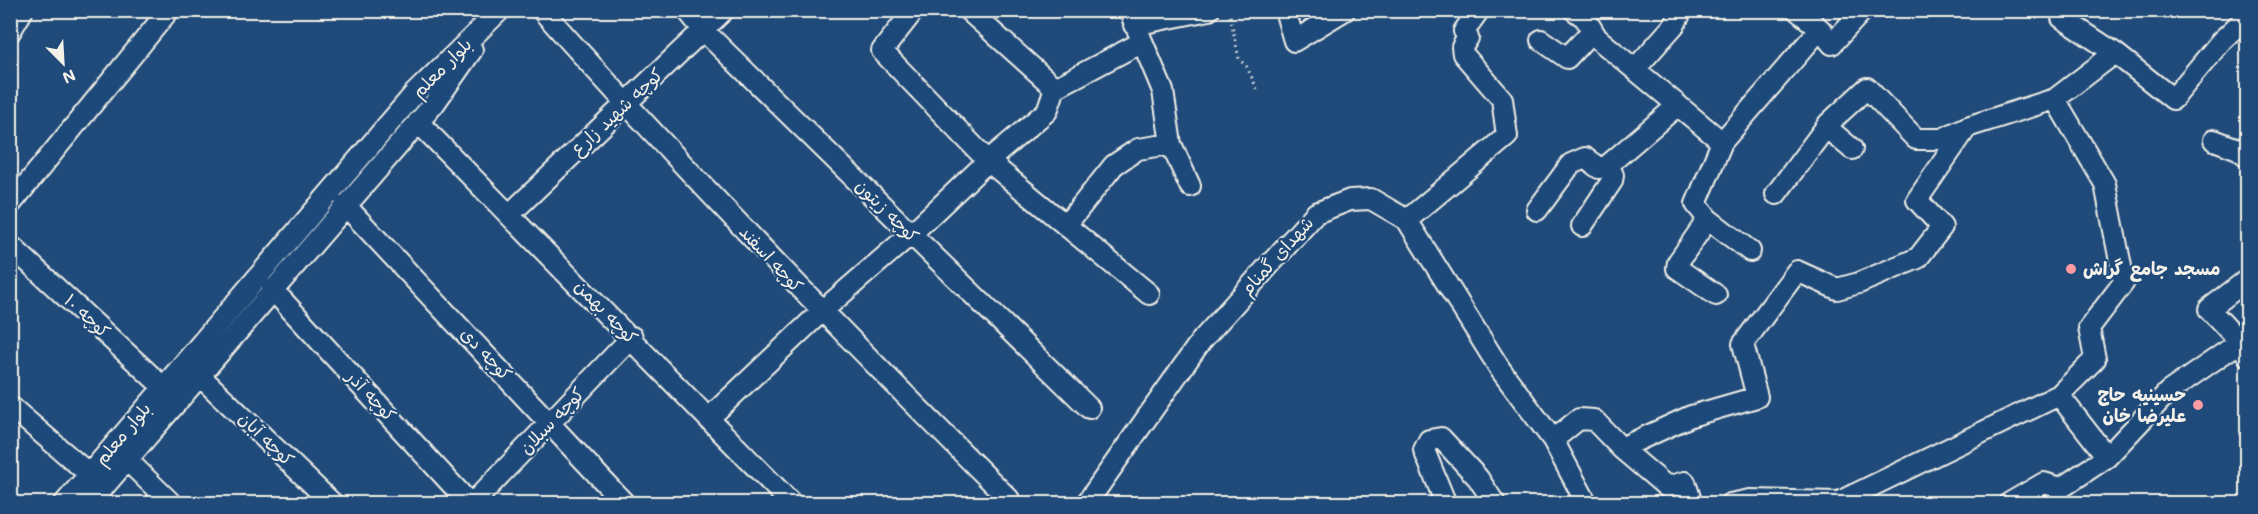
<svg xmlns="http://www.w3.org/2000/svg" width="2258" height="514" font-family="Mali,'Playpen Sans Arabic',sans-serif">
<rect width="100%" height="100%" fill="#1f4a7a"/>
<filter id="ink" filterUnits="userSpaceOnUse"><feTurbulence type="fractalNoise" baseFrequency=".0167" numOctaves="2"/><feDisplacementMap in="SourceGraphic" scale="12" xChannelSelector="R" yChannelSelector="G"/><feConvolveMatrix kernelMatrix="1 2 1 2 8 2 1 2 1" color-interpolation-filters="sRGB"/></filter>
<g filter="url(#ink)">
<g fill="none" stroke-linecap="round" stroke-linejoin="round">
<defs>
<path id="minor" d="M542,10C692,179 849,340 1009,499L1005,504
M687,10L704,31L1089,408
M914,10L882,51L988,161L1149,294
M968,10L1055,88
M1129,10L1163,91L1171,144L1190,186
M1285,10L1294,41L1345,10
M1574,10L1585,18L1597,38L1722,142
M1797,10L1820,29L1832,44L1863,10
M1134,25L1209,10
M10,32L23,10
M1541,40L1567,58L1591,32
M2115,53L2173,99L2222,40L2248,16
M1635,69L1675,24L1682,10
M418,122L792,504
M1826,127L1852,149
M2214,140L2238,149L2248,157
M1776,194L1829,123L1867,88L1916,139H1942L1965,128
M10,205L169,10
M345,205L625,504
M1537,210L1571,164L1585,158L1599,168L1608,165L1678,105
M510,214L724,10
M1708,219L1750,251
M1407,220L1507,136L1502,99L1463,54L1462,47L1468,38L1464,31L1479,10
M1066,225L1114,165L1138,149L1171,144
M1582,226L1612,181L1613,175L1608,165
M10,245L163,387
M272,289L470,504
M1716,295L1677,268L1678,262L1708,219L1696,204L1722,142L1820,29
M2240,342L2209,309L2248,279
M198,374L333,504
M2059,395L2107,457
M10,406L89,474
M709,418L821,312L911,234L988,161L1047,111L1055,88L1142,42
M1553,440L1579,419L1594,420L1621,448L1691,416L1757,397L1743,344L1797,271L1837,289L1859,283L1918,258L1942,227L1917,200L1967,127L2055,99
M1621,448L1667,487L1685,482L1692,504
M126,459L172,504
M64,504L415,93L499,11
M89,504L434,104L472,50
M472,504L632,337
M1086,504L1201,341L1316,213L1350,200L1371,199L1407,220L1500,369L1553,440L1587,504
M1446,504L1424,450L1429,440L1441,438L1478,478L1495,504
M1730,504L1750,500L1839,502L2059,395L2095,359L2089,328L2124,282L2105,184L2055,99L2115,53L2062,18L2068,10
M2008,504L2044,483L2061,488L2107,457L2168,392L2240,342L2248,356"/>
</defs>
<!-- minor casing -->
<use href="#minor" stroke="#f4f1e8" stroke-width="24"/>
<!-- path -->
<path stroke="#f4f1e8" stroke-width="3" stroke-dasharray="1.5 4.5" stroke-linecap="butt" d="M1229,10L1239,59L1247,67L1257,89"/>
<!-- minor -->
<use href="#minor" stroke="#1f4a7a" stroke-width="20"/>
</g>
</g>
<!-- markers -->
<g fill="#ff9aa2" stroke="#1f4a7a" stroke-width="2">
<circle cx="2071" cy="269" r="6"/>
<circle cx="2198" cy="405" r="6"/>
</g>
<g text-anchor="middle" stroke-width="4.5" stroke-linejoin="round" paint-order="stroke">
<!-- street labels -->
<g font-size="18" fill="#f4f1e8" stroke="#1f4a7a">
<text transform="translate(442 68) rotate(-45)" y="6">بلوار معلم</text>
<text transform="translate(617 112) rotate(-43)" y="6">کوچه شهید زارع</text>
<text transform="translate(887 211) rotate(45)" y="6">کوچه زیتون</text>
<text transform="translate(1277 256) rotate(-48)" y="6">شهدای گمنام</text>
<text transform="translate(771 259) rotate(47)" y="6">کوچه اسفند</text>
<text transform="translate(606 312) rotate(46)" y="6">کوچه بهمن</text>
<text transform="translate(87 316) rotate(43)" y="6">کوچه ۱۰</text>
<text transform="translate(486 354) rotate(47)" y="6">کوچه دی</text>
<text transform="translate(371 396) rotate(47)" y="6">کوچه آذر</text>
<text transform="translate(552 421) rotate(-46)" y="6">کوچه سبلان</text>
<text transform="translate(123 434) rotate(-50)" y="6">بلوار معلم</text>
<text transform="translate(266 439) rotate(44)" y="6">کوچه آبان</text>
</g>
<!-- poi labels -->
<g font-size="18" font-weight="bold" fill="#f4f1e8" stroke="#1f4a7a" text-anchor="start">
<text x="2083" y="275">مسجد جامع گراش</text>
<text x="2186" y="401" text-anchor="end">حسینیه حاج<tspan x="2186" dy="21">علیرضا خان</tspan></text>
</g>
</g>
<!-- margin -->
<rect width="2258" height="514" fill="none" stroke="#1f4a7a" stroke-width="36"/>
<rect x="18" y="18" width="2222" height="478" fill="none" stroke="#f4f1e8" stroke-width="2" filter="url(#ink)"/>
<!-- north arrow -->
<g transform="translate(63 63) rotate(156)" stroke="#1f4a7a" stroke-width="4.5" paint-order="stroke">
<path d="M0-4.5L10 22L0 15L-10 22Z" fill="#f4f1e8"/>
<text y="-9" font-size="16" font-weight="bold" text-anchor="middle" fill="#f4f1e8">N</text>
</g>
</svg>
